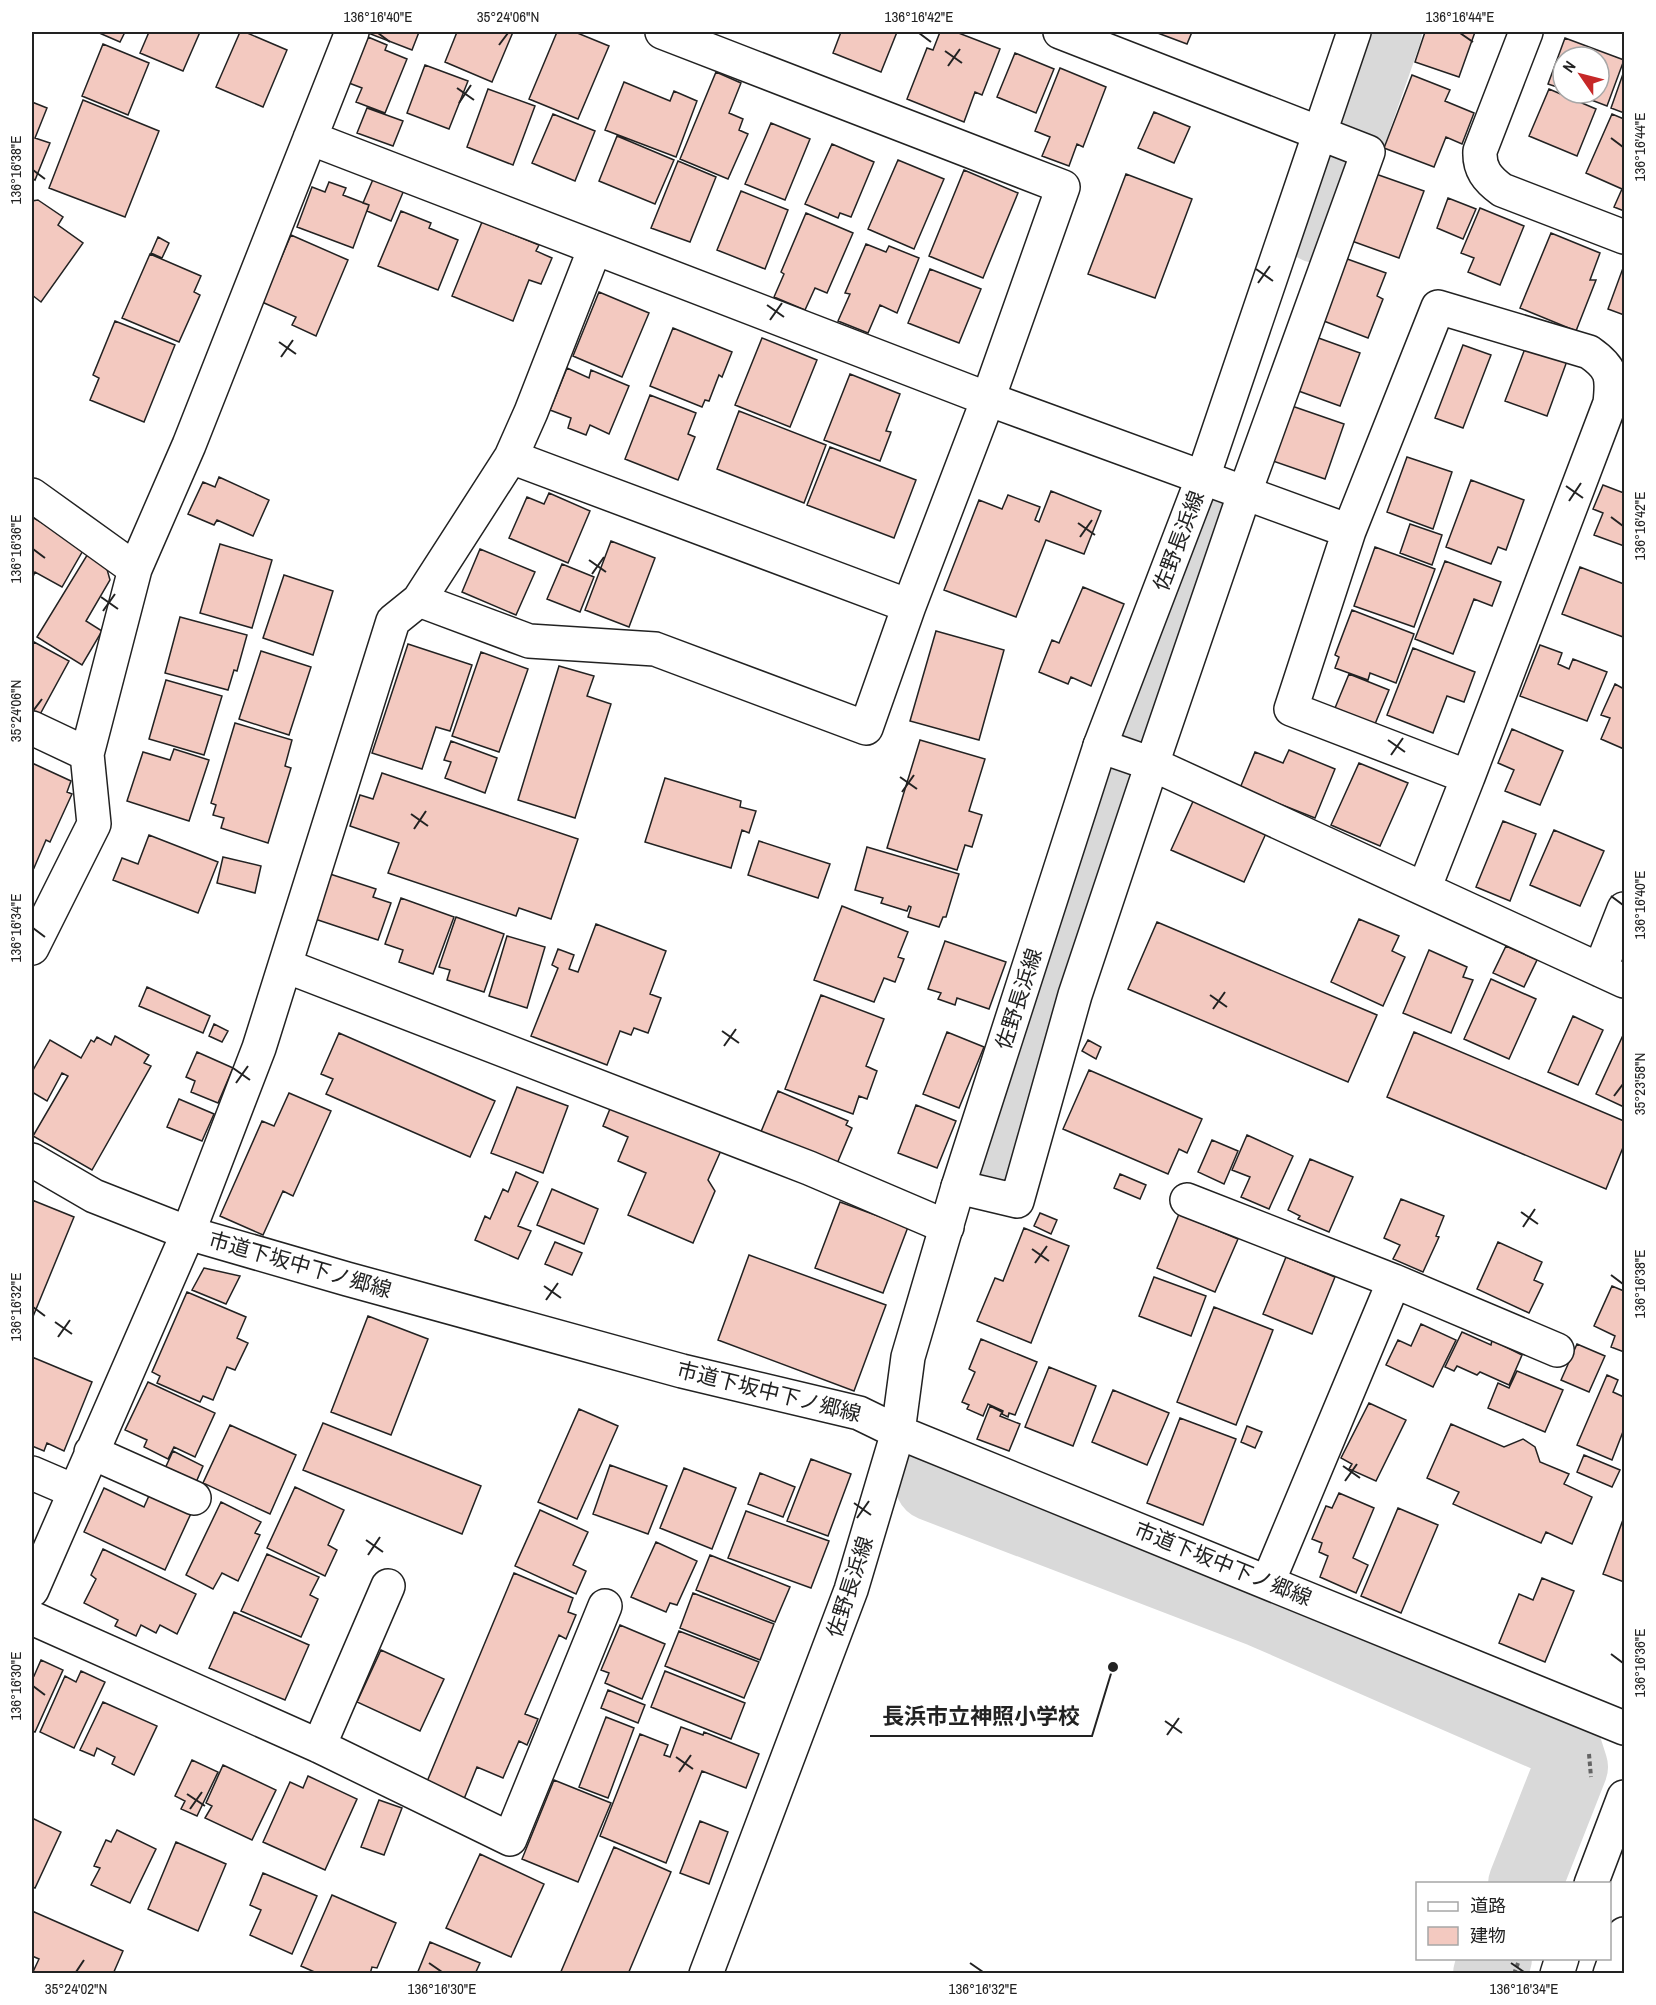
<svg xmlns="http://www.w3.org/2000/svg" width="1656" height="2005" font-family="'Archivo Narrow','Noto Sans JP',sans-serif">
<rect width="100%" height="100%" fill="#fff"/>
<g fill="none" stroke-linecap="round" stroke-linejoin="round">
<!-- river -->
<path stroke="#d9d9d9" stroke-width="74" d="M1317,226L1385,32
M994,1175L1123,779L1211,531
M932,1484L1263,1611L1563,1742L1571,1767L1525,1884
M1490,1974L1495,1958"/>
</g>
<!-- building -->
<path fill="#f3c9c0" stroke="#222" stroke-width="1.5" d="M97,32H125L120,42Z
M149,32H200L183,71L140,53Z
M240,32H245L287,50L263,107L216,87Z
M369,32H419L412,50L368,33Z
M457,32H513L492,82L445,62Z
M557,32H575L609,46L578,119L529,99Z
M841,32H897L881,72L833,53Z
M940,32H956L1000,49L982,95L975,92L964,122L907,99L927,48L933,50Z
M1155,32H1192L1187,44Z
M1425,32H1475L1459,77L1415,62Z
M368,37L387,45L385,50L407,59L385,113L356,102L362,88L349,83Z
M1565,38L1624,60L1607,106L1573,93H1599V57H1563V89L1548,84Z
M103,44L149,63L128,115L82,96Z
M1015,53L1054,69L1036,113L997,97Z
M425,65L468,81L449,129L407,113Z
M1060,68L1106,87L1083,147L1077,144L1069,166L1042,156L1050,137L1035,131Z
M1624,71V113L1611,108Z
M716,72L741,83L729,113L743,119L739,130L748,134L728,179L680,159Z
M1412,75L1450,90L1445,101L1474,113L1462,144L1446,137L1434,167L1384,148Z
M624,82L670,101L674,91L697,101L676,157L605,130Z
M488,89L535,106L513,165L467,147Z
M1549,89L1596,109L1577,156L1529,136Z
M83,100L159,131L125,217L49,188Z
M32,102L47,108L35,138L50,143L35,180L32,178Z
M367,108L403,121L393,146L357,133Z
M1154,112L1190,127L1174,163L1138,148Z
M553,114L595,131L575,181L532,163Z
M1612,114L1624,119V211L1614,207L1622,189L1586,173Z
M771,123L810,139L785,200L745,184Z
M617,136L674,160L655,204L599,181Z
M832,144L874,162L851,217L840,213L838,218L805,204Z
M898,160L944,179L914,249L868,229Z
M678,161L716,177L690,242L651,228Z
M964,170L1018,193L983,278L929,256Z
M1373,173L1424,191L1399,258L1349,240Z
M1126,174L1192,199L1155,298L1088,274Z
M374,177L404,190L391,221L367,211L369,205L363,203Z
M329,182L346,188L343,195L369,205L353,248L297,227L312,187L325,192Z
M741,191L788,210L765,269L717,250Z
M1448,198L1476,209L1463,239L1437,228Z
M38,200L63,217L58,225L83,243L41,302L32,295V201Z
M1480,208L1524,226L1500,285L1468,272L1474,258L1461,253Z
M401,211L431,223L429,228L458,240L438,290L378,266Z
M806,213L853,233L827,293L815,288L805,310L774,297L784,274L781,272Z
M482,222L539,245L536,251L552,258L541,284L529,280L513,321L452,296Z
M1551,233L1600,253L1590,280H1596L1576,331L1520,308Z
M291,235L348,260L316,336L292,325L296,317L262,302Z
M158,237L169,243L162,258L151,253Z
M866,244L886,252L889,246L919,258L897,313L880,305L868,333L838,321L850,294L845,293Z
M150,254L201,276L194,292L200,295L179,342L122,318Z
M1339,256L1386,273L1377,296L1383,299L1368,338L1316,318Z
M1623,268L1624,269V315L1608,309Z
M930,269L981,289L959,343L908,323Z
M599,292L649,313L622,377L573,356Z
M115,321L175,345L144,422L90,400L99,378L93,375Z
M673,328L732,352L722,377L719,375L709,401L705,400L702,407L650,386Z
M1313,336L1360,353L1340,406L1293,389Z
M762,338L817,360L790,427L735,405Z
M1463,345L1491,355L1463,428L1435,418Z
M1526,346L1567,361L1547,416L1505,401Z
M567,368L589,378L591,370L629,386L609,434L590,425L586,435L568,428L571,418L550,410Z
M850,374L900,394L886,431L891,432L880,461L824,440Z
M650,395L696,413L688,434L695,437L678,480L625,459Z
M1289,405L1344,424L1325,479L1270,460Z
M739,411L826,445L804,503L717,469Z
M830,447L916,480L894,538L807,505Z
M1407,457L1452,472L1433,529L1387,512Z
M219,477L269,500L253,536L217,520L214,525L188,514L203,482L215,487Z
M1471,480L1524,500L1506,550L1498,547L1491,564L1446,547Z
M1603,485L1624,493V546L1594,535L1603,513L1593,509Z
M1051,491L1101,511L1084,554L1046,540L1016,617L944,590L979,500L1002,509L1008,495L1040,507L1035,520L1039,522Z
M549,493L590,511L568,563L509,538L527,497L544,504Z
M32,517L85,547L62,587L35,572L32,579Z
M1410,524L1442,535L1432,565L1400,553Z
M611,541L655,558L629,627L585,610Z
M220,544L272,560L252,628L200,613Z
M1375,547L1435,569L1414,627L1354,606Z
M480,549L535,572L516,615L462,592Z
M89,552L105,562L110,580L86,621L102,631L82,665L37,637Z
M1445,561L1501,582L1492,606L1474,599L1453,654L1415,639Z
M562,564L594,577L580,612L547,599Z
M1580,567L1624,584V632L1623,637L1562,614Z
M284,575L333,591L313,655L263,638Z
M1083,587L1124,604L1091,686L1071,677L1068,684L1039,672L1052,640L1059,643Z
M1352,610L1414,634L1396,683L1370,673L1368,680L1335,668L1339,657L1335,655Z
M180,617L247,635L237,671L234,670L228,690L165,673Z
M936,631L1004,650L979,740L910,721Z
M34,642L69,661L38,718L32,715V646Z
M408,644L472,665L450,731L436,727L422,769L372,753Z
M1540,645L1562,653L1558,664L1569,669L1573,659L1607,672L1587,721L1520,696Z
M1413,648L1475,672L1464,702L1447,696L1433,733L1387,715Z
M261,651L311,667L289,735L239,719Z
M481,652L528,669L499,752L452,736Z
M559,666L594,676L587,696L611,704L575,818L518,800Z
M1349,674L1389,690L1375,724L1335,708Z
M166,680L222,696L204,755L149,739Z
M1615,684L1624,689V749L1601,739L1610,718L1601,715Z
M235,723L292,740L285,766L291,768L268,843L221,828L224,818L213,815L216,805L211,803Z
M1512,729L1563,751L1540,805L1505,791L1514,770L1498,763Z
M920,740L985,759L969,811L982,815L972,847L965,845L957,870L887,848Z
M451,741L497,758L485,793L445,778L451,762L444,760Z
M174,749L209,760L189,821L127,801L143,752L170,760Z
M1289,750L1335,769L1315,818L1240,788L1255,752L1283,763Z
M32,763L71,781L67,792L72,794L50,842L46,840L34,868L32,866Z
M1359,763L1408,783L1380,846L1331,825Z
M382,773L578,839L551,919L519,908L516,916L388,873L399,843L350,826L360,795L373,799Z
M665,778L741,801L740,807L756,811L749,833L742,830L731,868L645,842Z
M1195,797L1268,829L1244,882L1171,850Z
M1503,821L1536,834L1510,901L1476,887Z
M1554,830L1604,851L1580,906L1530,885Z
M149,835L218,862L198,913L113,880L122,858L138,864Z
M759,841L830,864L818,898L748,875Z
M867,847L959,874L946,917H943L939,927L908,917L911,907L909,906L907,911L881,903L883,898L855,890Z
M223,857L261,866L255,893L217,883Z
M330,874L376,889L373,897L391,903L378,940L315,919Z
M401,898L454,917L433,974L399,962L403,950L385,944Z
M842,906L908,932L898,957L904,959L895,982L884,978L874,1002L814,980Z
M456,917L504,934L484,992L447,980L450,970L439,967Z
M1359,919L1399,936L1392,951L1405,957L1383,1006L1331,982Z
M1157,922L1377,1015L1348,1082L1128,989Z
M596,924L666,951L650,994L661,998L648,1033L634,1028L631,1035L620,1031L607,1065L531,1036L558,968L552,965L558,949L574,955L569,969L578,972Z
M507,936L545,947L527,1008L489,996Z
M945,941L1006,962L989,1009L957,998L955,1005L938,999L941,993L928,989Z
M1506,946L1537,960L1524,987L1493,973Z
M1429,950L1467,967L1463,977L1473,980L1451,1033L1403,1013Z
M1491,979L1536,999L1509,1059L1464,1039Z
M147,987L210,1016L203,1033L139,1006Z
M821,995L884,1019L866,1066L877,1071L867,1099L859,1096L853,1114L785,1089Z
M1573,1016L1603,1030L1578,1085L1548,1072Z
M214,1024L228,1031L222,1042L209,1036Z
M947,1032L984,1047L959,1108L923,1094Z
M1414,1032L1624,1121V1145L1606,1189L1387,1097Z
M339,1033L495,1101L470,1157L326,1094L333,1079L321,1074Z
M1624,1033V1107L1596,1094Z
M115,1036L149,1055L144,1063L151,1066L92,1170L33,1136L68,1076L62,1073L47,1101L32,1092V1072L50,1040L81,1058L91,1040L94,1042L97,1037L111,1045Z
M1088,1040L1101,1047L1096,1059L1082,1051Z
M197,1052L233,1068L218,1103L191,1092L195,1081L186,1077Z
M1089,1070L1202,1119L1187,1153L1179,1149L1168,1174L1063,1129Z
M517,1087L568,1106L543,1173L491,1153Z
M778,1091L848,1121L846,1125L852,1128L836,1166L760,1134Z
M289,1093L331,1111L293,1196L283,1191L263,1235L220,1216L262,1121L274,1126Z
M179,1099L214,1114L202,1141L167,1127Z
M614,1099L723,1146L708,1180L715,1191L693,1243L628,1215L646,1173L618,1161L628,1137L603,1126Z
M916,1105L956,1121L937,1168L898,1153Z
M1247,1135L1293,1156L1269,1209L1241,1197L1250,1177L1232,1170Z
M1212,1140L1238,1151L1224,1184L1198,1172Z
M1310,1159L1353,1177L1329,1232L1298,1219L1300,1216L1288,1210Z
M516,1172L538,1182L518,1226L531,1231L518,1259L475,1240L485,1216L490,1219L503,1189L508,1192Z
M1120,1174L1146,1185L1140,1199L1114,1188Z
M552,1189L598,1209L584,1244L537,1225Z
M1401,1199L1444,1216L1436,1236L1439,1237L1423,1272L1393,1259L1400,1245L1384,1238Z
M32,1200L74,1217L32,1319Z
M840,1202L908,1227L883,1293L815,1268Z
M1040,1213L1057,1220L1051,1234L1034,1226Z
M1179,1214L1238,1239L1215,1292L1157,1268Z
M1024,1228L1069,1246L1031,1343L977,1321L995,1278L1003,1281Z
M555,1242L582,1253L572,1275L545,1264Z
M1498,1242L1542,1262L1534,1280L1543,1284L1529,1313L1477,1289Z
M749,1255L886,1305L854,1391L718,1340Z
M1286,1257L1335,1277L1312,1334L1263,1314Z
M204,1268L240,1276L226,1304L192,1290Z
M1154,1277L1206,1296L1191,1336L1139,1316Z
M1612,1286L1624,1291V1352L1611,1347L1615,1336L1594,1326Z
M187,1292L246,1317L237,1338L248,1343L235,1370L227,1367L213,1400L203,1396L200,1402L157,1383L160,1376L152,1372Z
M1214,1307L1273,1330L1236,1425L1177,1402Z
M368,1316L428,1339L391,1435L331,1412Z
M1421,1324L1456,1340L1433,1387L1386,1365L1398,1340L1411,1346Z
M1462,1332L1491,1345L1492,1340L1522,1355L1509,1385L1480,1372L1477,1375L1457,1366L1454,1371L1445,1367Z
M981,1339L1037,1362L1015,1415L1009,1413L1008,1417L1002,1414L1003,1411L988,1404L983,1416L967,1409L969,1405L962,1402L975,1372L969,1369Z
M1577,1344L1605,1356L1589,1392L1561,1380Z
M32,1357L92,1382L64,1451L47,1443L44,1451L32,1446Z
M1049,1367L1096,1386L1073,1446L1025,1427Z
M1517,1371L1563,1390L1545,1432L1488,1408L1498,1383L1509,1388Z
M1607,1375L1618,1380L1613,1392L1624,1397V1429L1612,1460L1577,1445Z
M148,1382L215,1413L195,1457L174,1447L168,1459L144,1447L147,1440L125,1430Z
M1113,1390L1169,1413L1147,1465L1092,1442Z
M1369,1403L1406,1420L1376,1481L1349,1469L1352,1464L1341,1458Z
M990,1406L1002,1412L1000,1416L1020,1424L1009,1451L977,1439Z
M579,1409L618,1426L577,1519L538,1502Z
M1180,1418L1236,1439L1203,1525L1147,1503Z
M323,1423L481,1486L462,1534L303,1470Z
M1451,1424L1504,1447L1523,1439L1535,1447L1540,1462L1569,1474L1564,1484L1592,1497L1572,1544L1546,1532L1541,1543L1453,1504L1459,1492L1427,1478Z
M230,1425L296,1455L270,1514L203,1483Z
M1247,1426L1262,1432L1255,1448L1241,1442Z
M173,1451L203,1466L194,1487L163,1473Z
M1584,1455L1620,1470L1612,1487L1577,1472Z
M811,1459L851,1474L828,1536L787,1521Z
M610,1465L667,1486L648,1534L593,1514Z
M684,1468L736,1488L712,1549L660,1528Z
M760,1473L795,1487L783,1517L748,1504Z
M295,1487L344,1510L328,1545L337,1550L325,1576L267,1548Z
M104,1488L144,1507L152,1489L193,1509L165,1570L84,1532Z
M1339,1493L1374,1508L1353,1558L1368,1565L1356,1593L1320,1577L1328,1556L1319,1552L1322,1543L1312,1539L1326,1506L1332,1508Z
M221,1502L261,1522L255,1533L260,1535L238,1581L222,1573L213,1589L186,1575Z
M1398,1508L1438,1525L1401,1613L1361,1596Z
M540,1510L588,1532L573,1565L586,1571L576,1594L515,1566Z
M746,1511L829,1541L811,1588L728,1558Z
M1624,1517V1582L1603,1574Z
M656,1542L697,1561L677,1605L670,1603L666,1612L631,1597Z
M103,1549L196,1594L177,1634L160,1625L156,1633L141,1625L136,1636L115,1626L118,1620L84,1603L96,1579L91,1575Z
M267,1554L319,1577L310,1595L318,1599L301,1637L241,1611Z
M710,1555L790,1587L775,1622L696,1590Z
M514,1573L573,1598L568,1612L576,1615L566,1639L559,1635L525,1714L538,1719L527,1745L519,1741L503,1778L477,1767L464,1799L426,1784Z
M1542,1578L1574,1591L1545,1662L1499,1643L1519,1594L1533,1600Z
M693,1593L774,1624L760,1660L680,1628Z
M234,1612L309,1645L285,1700L209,1668Z
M620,1625L665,1644L642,1699L605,1683L609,1673L601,1670Z
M679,1631L759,1662L744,1698L665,1666Z
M381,1650L444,1679L420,1731L357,1702Z
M41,1660L63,1670L35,1732L32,1731V1675L34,1676Z
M81,1671L105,1682L74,1748L40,1732L65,1676L76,1682Z
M665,1671L745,1703L731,1739L651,1707Z
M608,1690L645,1705L638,1723L601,1708Z
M103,1702L157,1726L134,1775L112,1764L115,1757L97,1748L94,1756L80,1750Z
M606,1717L634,1728L608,1798L579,1787Z
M681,1727L703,1735L704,1732L759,1754L746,1788L702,1771L666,1863L600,1836L640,1734L668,1745L664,1755L670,1757Z
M192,1760L218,1772L197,1816L181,1809L185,1801L175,1796Z
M223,1765L276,1790L252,1840L205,1818L212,1806L206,1803Z
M308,1776L357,1799L325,1870L263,1842L290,1782L303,1788Z
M554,1780L611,1803L578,1882L522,1859Z
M379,1800L402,1808L384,1855L361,1847Z
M32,1818L61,1832L35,1888L32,1887Z
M700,1821L728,1832L709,1884L680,1873Z
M117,1830L156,1849L130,1903L91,1885L100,1868L94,1866L106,1840L111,1842Z
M176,1842L226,1864L198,1931L148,1909Z
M614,1847L671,1872L628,1974H560Z
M480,1854L544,1884L511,1957L446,1928Z
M263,1873L317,1896L292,1954L250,1935L261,1910L250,1905Z
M332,1895L396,1923L377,1968L372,1967L370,1974H349L345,1972L344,1974H319L301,1966Z
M32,1911L123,1951L113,1974H32L39,1959L32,1956Z
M430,1942L480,1963L475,1974H417Z"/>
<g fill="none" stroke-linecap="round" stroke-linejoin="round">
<defs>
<path id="street" d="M1526,32L1480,151C1479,169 1487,179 1502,190L1624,237
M310,138L988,399L1349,531
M1438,307L1589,352C1612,368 1613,376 1610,403L1468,777L1291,709L1349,531Z
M511,457L909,606
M32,495L135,569
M419,600L529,641L655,649L866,728L909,606L988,399L1063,187L662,32
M32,728L87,754
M1100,746L1152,764L1624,981
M1424,889L1468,777
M32,948L94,824L87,754L135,569L189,445L352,32
M286,966L809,1168L947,1227
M1600,970L1624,909
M958,1187L1017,1201L1075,995L1152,764L1245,492L1368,152L1060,32
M1187,1200L1394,1281L1557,1350
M91,1452L194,1498
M32,1473L74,1491
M1268,1582L1394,1281
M32,1590L188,1233L259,1048L393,621L419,600L511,457L531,412L595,248
M32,1618L319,1746L510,1839L605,1606
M319,1746L388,1586"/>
<path id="secondary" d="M32,1160L94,1196L188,1233L347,1279L682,1371L859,1413L898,1432L1624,1728
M706,1974L851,1590L898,1432L908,1357L958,1187L1100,746L1203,477L1354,32"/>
<path id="highway" d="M1591,1884L1624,1797
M1557,1974L1562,1958
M1610,1974L1624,1934"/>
</defs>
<!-- street casing -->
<use href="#street" stroke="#222" stroke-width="36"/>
<!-- secondary casing -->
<use href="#secondary" stroke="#222" stroke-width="36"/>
<!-- highway casing -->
<use href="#highway" stroke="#222" stroke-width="36"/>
<!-- path -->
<path stroke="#646464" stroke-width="4" stroke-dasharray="4.5 3" stroke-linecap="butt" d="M1589,1754L1591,1777
M1514,1974L1518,1963"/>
<!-- street -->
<use href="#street" stroke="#fff" stroke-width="33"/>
<!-- secondary -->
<use href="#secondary" stroke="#fff" stroke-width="33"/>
<!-- highway -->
<use href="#highway" stroke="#fff" stroke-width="33"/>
</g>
<!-- ticks -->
<path fill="none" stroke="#222" stroke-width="2" d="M378,33L390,42M919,33L931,42M1460,33L1473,42M499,45L508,33M945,51L962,63M948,66L960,49M457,88L474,100M459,103L471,85M1611,138L1623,147M33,170L45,179M1256,269L1273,281M1258,283L1270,266M767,305L784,317M770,320L782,303M279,342L296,354M281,357L293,340M1566,486L1583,498M1569,501L1581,483M1611,517L1623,526M1078,523L1095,535M1080,537L1092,520M33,549L45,558M589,560L606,572M592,574L604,557M101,597L118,609M103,611L115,594M33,711L42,699M1388,740L1405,752M1391,755L1403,738M900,777L917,789M902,792L914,775M411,814L428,826M414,829L426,811M1611,896L1623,905M33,928L45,937M1210,995L1227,1007M1213,1009L1225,992M722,1031L739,1043M724,1046L736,1029M233,1068L250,1080M236,1083L248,1066M1614,1096L1623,1084M1521,1212L1538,1224M1523,1227L1535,1209M1032,1249L1049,1261M1035,1263L1047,1246M1611,1275L1623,1284M544,1286L561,1298M546,1300L558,1283M33,1307L45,1316M55,1322L72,1334M58,1337L70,1320M1343,1466L1360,1478M1345,1481L1357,1464M854,1503L871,1515M857,1518L869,1501M366,1540L383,1552M368,1555L380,1537M1611,1654L1623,1663M33,1686L45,1695M1165,1721L1182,1733M1167,1735L1179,1718M676,1757L693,1769M679,1772L691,1755M187,1794L205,1806M190,1809L202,1792M429,1963L442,1972M970,1963L983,1972M1511,1963L1524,1972M76,1972L84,1960"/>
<g text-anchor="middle" stroke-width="4.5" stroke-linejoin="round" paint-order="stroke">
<!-- street labels -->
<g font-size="21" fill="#222" stroke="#fff">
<text transform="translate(1179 541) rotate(-69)" y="7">佐野長浜線</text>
<text transform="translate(1019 999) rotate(-72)" y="7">佐野長浜線</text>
<text transform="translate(300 1265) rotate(16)" y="7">市道下坂中下ノ郷線</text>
<text transform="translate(769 1392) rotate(14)" y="7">市道下坂中下ノ郷線</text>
<text transform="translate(1223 1564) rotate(22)" y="7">市道下坂中下ノ郷線</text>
<text transform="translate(850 1587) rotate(-72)" y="7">佐野長浜線</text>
</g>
</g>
<!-- callouts -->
<path fill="none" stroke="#222" stroke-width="2" d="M1113 1667L1092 1736H870"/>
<circle fill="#222" stroke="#fff" stroke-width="2" cx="1113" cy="1667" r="6"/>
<g font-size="22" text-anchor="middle" font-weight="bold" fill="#222" stroke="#fff" stroke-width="4.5" stroke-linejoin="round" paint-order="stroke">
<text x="981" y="1724">長浜市立神照小学校</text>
</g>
<!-- border -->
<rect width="1656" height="2005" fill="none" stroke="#ffffff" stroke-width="66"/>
<!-- legend -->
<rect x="1416" y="1882" width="195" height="78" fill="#ffffff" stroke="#a7a7a7" stroke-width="1.5"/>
<rect x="1428" y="1902" width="30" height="9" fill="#ffffff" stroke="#a7a7a7" stroke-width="1.5"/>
<text x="1470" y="1912" font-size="18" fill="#222222">道路</text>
<rect x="1428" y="1927" width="30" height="18" fill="#f3c9c0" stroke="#a7a7a7" stroke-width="1.5"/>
<text x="1470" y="1942" font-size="18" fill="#222222">建物</text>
<!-- north arrow -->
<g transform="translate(1581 75) rotate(305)"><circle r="28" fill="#ffffff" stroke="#a7a7a7" stroke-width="1.5"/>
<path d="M0-4.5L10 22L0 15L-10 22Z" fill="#c62828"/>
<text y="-9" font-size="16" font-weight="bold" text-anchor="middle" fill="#222222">N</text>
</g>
<rect x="33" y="33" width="1590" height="1939" fill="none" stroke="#222" stroke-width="2"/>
<g font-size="15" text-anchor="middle" fill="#222">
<text x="378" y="22">136°16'40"E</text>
<text x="508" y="22">35°24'06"N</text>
<text x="919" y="22">136°16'42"E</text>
<text x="1460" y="22">136°16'44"E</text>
<text transform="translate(1640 147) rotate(-90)" y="5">136°16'44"E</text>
<text transform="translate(16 170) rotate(-90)" y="5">136°16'38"E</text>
<text transform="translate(1640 526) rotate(-90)" y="5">136°16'42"E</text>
<text transform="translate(16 549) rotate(-90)" y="5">136°16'36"E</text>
<text transform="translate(16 711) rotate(-90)" y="5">35°24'06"N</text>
<text transform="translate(1640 905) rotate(-90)" y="5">136°16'40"E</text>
<text transform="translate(16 928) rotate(-90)" y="5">136°16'34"E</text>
<text transform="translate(1640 1084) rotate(-90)" y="5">35°23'58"N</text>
<text transform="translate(1640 1284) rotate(-90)" y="5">136°16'38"E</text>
<text transform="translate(16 1307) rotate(-90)" y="5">136°16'32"E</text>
<text transform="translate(1640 1663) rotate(-90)" y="5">136°16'36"E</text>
<text transform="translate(16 1686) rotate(-90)" y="5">136°16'30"E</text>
<text x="76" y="1994">35°24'02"N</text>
<text x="442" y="1994">136°16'30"E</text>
<text x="983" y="1994">136°16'32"E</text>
<text x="1524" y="1994">136°16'34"E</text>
</g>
</svg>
